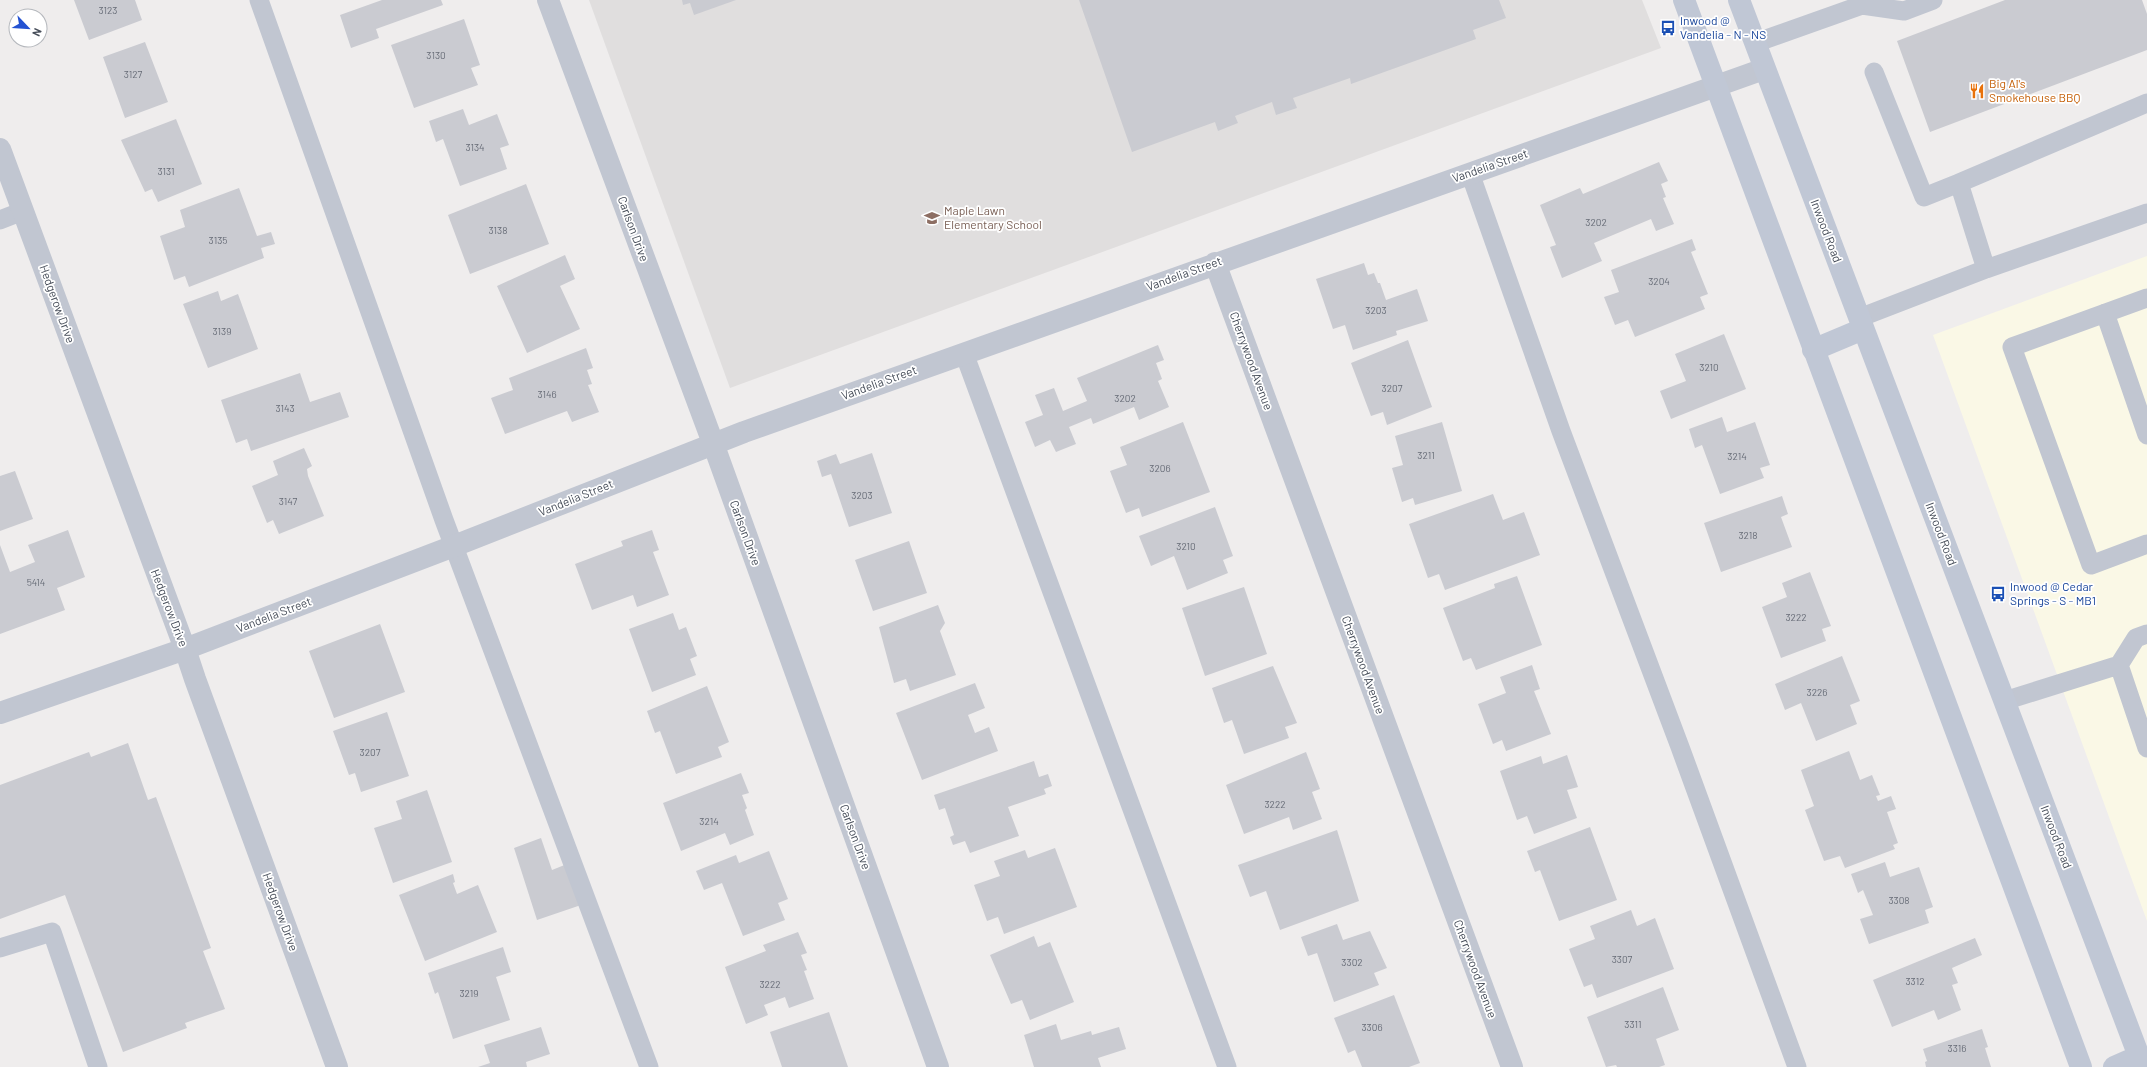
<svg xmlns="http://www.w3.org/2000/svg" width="2147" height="1067" font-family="Barlow,sans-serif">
<rect width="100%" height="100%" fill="#efeded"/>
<!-- commercial -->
<path fill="#faf8e6" d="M2147,256V921L1933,335Z"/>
<!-- education -->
<path fill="#e0dede" d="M589,0H1642L1661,48L730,388Z"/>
<!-- building -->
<path fill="#cacbd1" d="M74,0H135L142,20L89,40Z
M382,0H441L443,5L376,29L379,38L351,48L340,15Z
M682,0H736L694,15L690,3L683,5Z
M1079,0H1499L1506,18L1473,30L1476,39L1351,84L1350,78L1293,98L1297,108L1276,115L1272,102L1235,116L1238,123L1218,131L1215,122L1132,152Z
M2005,0H2142L2147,14V50L1930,132L1897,41Z
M464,19L480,65L471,68L478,85L414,108L391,45Z
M145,42L168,102L125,118L103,57Z
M463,109L469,125L497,114L509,145L500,148L507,169L460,186L443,139L436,142L429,121Z
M176,119L202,184L158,202L152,189L145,192L121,140Z
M1659,162L1668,181L1661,184L1666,197L1663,198L1674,224L1656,231L1651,219L1594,243L1602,261L1562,278L1550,247L1556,245L1540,205L1580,188L1583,194Z
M526,184L549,244L470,274L448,215Z
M239,188L257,236L271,232L275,244L261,248L264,258L189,287L185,276L174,280L160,236L185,227L180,210Z
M1692,239L1696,250L1691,252L1708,294L1700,297L1705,309L1635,337L1628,320L1615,325L1604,297L1619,292L1611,270Z
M565,255L575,279L560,286L580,329L527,353L497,286Z
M1364,263L1368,275L1374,273L1378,283H1380L1386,300L1417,289L1428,321L1396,331L1397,335L1353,350L1345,325L1333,329L1316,279Z
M218,291L221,301L238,294L258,349L208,368L183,304Z
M1724,334L1746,389L1671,419L1660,391L1686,381L1675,354Z
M1408,340L1432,407L1387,425L1383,412L1371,416L1351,363Z
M1158,345L1164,360L1156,363L1162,379L1158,381L1169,407L1139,420L1134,407L1093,424L1091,418L1069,427L1076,444L1056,452L1050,440L1035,447L1025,422L1043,415L1035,395L1054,388L1063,411L1087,401L1077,378Z
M586,348L593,368L587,370L592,384L588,385L599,412L572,422L567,411L505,434L491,398L513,390L509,378Z
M300,373L310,402L340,392L349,417L251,451L247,439L236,443L221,400Z
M1722,417L1727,432L1755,422L1770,465L1760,468L1764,478L1720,494L1702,445L1695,448L1689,429Z
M1183,422L1210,492L1142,517L1139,508L1126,513L1110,471L1127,465L1120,447Z
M1442,422L1462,491L1415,505L1413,498L1402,502L1392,468L1403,465L1395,436Z
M304,448L312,466L307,469L308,476L324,516L279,534L273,520L267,523L252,486L278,475L273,461Z
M872,453L892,513L849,527L831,474L822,477L817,461L836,454L840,464Z
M15,471L33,519L0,531V476Z
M1493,494L1503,520L1524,512L1540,555L1445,590L1439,574L1428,578L1409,524Z
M1782,496L1788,514L1781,517L1792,547L1721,572L1704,523Z
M1215,507L1233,556L1223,560L1228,573L1187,590L1174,556L1151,566L1139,536Z
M68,530L85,577L57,588L65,610L0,634V545L10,572L35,562L28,545Z
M652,530L659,550L653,552L669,595L637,607L633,595L592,610L575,564L623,546L621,541Z
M909,541L927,593L873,611L855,560Z
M1810,572L1831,626L1822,629L1826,641L1781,658L1762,607L1787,597L1782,583Z
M1517,576L1542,645L1476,670L1471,658L1463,661L1443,608L1495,588L1494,584Z
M1244,587L1267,654L1205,676L1182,608Z
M938,605L945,623L940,631L956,675L910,691L906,679L894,683L879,627Z
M673,613L679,630L686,627L697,656L690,659L696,675L652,692L629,629Z
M380,624L405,692L334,718L309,651Z
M1842,656L1860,701L1850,705L1857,724L1816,741L1801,703L1785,710L1775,684Z
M1532,665L1540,689L1534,691L1551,734L1506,751L1502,740L1493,744L1478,704L1506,693L1500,677Z
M1273,666L1297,723L1285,727L1289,738L1244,754L1232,720L1224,723L1212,688Z
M975,683L985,708L968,715L975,733L989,727L998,751L922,780L896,713Z
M707,686L729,742L718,747L722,757L676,774L660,731L655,733L647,711Z
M387,712L409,776L361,792L355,773L349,775L333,731Z
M128,743L148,800L156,797L211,948L203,951L225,1009L185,1023L187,1028L123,1052L65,895L0,919V785L89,752L91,757Z
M1849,751L1860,780L1872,775L1880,795L1876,796L1878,801L1891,796L1896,809L1887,812L1898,843L1893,845L1895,849L1845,868L1840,856L1824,861L1805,810L1814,806L1801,770Z
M1306,752L1320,789L1312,792L1322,819L1293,830L1289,817L1244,834L1226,785Z
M1567,755L1578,787L1567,790L1577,818L1534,834L1527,816L1517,820L1500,771L1541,756L1543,764Z
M1034,761L1039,777L1048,774L1052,786L1044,789L1046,794L1008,807L1019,836L970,853L965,841L953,845L950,837L954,835L945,808L939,810L934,795Z
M741,773L749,793L742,795L747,808L745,810L754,835L730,845L725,833L681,851L663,803Z
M427,790L452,862L393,883L374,828L402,819L396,801Z
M1590,827L1617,900L1559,921L1540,870L1535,872L1527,851Z
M1337,830L1359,901L1280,930L1266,891L1250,897L1238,865Z
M541,838L552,870L567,864L581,905L537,920L514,848Z
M1055,848L1077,907L1004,934L998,917L987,921L974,885L1000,876L994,861L1025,850L1028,858Z
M769,851L788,899L778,903L785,920L743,936L722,883L704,890L696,871L736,855L739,863Z
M1885,862L1890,877L1919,867L1933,907L1925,910L1929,923L1869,944L1860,919L1873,915L1863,890L1858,893L1851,874Z
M453,874L455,882L453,883L457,894L478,885L497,932L425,961L399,895Z
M1631,910L1637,926L1655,918L1674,969L1597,998L1592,984L1584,987L1569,949L1595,939L1590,926Z
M1337,924L1343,940L1370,931L1387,968L1374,973L1379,985L1334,1002L1317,953L1308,956L1301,937Z
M798,932L807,953L801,955L807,970L804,971L814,999L789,1008L785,997L764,1005L768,1015L746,1024L725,967L766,951L763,945Z
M1034,936L1038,947L1050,942L1074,1002L1030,1020L1022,1000L1011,1004L990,955Z
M1975,938L1982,955L1952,968L1958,983L1952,985L1961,1010L1938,1020L1934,1010L1892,1027L1873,980Z
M503,947L511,972L496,977L510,1020L453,1039L438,992L435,994L428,973Z
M1663,987L1679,1030L1656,1039L1665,1065L1659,1067H1617L1616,1065L1606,1067L1587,1017Z
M1394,995L1420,1063L1409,1067H1362L1355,1050L1348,1053L1334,1018Z
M829,1012L848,1067H782L770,1032Z
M1056,1024L1061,1040L1091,1031L1092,1035L1119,1027L1126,1049L1098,1058L1101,1067H1034L1024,1035Z
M541,1027L550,1054L526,1062L527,1067H478L490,1063L484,1045Z
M1982,1029L1988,1047L1985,1048L1991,1067H1926L1925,1062L1927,1061L1923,1049Z"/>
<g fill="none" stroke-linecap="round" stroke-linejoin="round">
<!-- lane -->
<path stroke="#c1c6d1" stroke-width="19" d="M259,0L444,520L649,1067
M1860,0L1862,5L1904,11L1933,0
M1755,43L1862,5
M1874,72L1924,197L1959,183
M1470,173L1561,431L1680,747L1797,1067
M0,220L23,211
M1986,269L1959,183L2147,103
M2147,298L2012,347L2091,565L2147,544
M2105,313L2147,435
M1859,318L1986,269L2147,213
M964,353L1227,1067
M2119,665L2136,638L2147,634
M2004,701L2119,665L2147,748
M0,948L52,932L98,1067"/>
<!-- street -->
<path stroke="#c1c6d1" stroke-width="22" d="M548,0L713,443L938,1067
M0,149L185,649L195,679L337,1067
M1215,263L1512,1067
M0,713L185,649L454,546L744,432L1764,69"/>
<!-- secondary -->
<path stroke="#c0c7d5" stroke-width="22" d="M1684,0L2081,1067
M1739,0L2143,1067
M1813,350L1863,329
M2114,1067L2139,1056"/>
</g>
<!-- icons -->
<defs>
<symbol id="bus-bare" viewBox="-9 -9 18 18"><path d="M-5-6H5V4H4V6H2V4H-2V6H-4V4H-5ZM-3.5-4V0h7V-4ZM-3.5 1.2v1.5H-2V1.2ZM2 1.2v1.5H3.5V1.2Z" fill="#1a4fb4" stroke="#fff" stroke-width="2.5" paint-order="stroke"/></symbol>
<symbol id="restaurant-bare" viewBox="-9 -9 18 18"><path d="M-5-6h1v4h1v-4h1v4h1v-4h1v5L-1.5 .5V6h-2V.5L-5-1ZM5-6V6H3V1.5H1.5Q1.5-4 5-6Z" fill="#e8710a" stroke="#fff" stroke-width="2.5" paint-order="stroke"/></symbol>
<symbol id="school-bare" viewBox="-9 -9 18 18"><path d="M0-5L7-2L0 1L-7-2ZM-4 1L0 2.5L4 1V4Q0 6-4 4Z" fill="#8d6e63" stroke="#fff" stroke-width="2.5" paint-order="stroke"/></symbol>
</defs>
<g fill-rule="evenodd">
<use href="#bus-bare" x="1657" y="17" width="22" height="22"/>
<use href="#restaurant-bare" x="1966" y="80" width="22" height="22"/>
<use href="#school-bare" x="921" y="207" width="22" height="22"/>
<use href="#bus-bare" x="1987" y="583" width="22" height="22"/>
</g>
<g text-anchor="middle" stroke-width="3.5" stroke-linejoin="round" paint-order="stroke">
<!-- number labels -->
<g font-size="10" fill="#676c77">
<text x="108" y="14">3123</text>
<text x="436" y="59">3130</text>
<text x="133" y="78">3127</text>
<text x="475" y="151">3134</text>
<text x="166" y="175">3131</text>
<text x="1596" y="226">3202</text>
<text x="498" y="234">3138</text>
<text x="218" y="244">3135</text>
<text x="1659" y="285">3204</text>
<text x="1376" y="314">3203</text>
<text x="222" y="335">3139</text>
<text x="1709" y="371">3210</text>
<text x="1392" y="392">3207</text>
<text x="547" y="398">3146</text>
<text x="1125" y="402">3202</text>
<text x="285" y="412">3143</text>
<text x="1426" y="459">3211</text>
<text x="1737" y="460">3214</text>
<text x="1160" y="472">3206</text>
<text x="862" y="499">3203</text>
<text x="288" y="505">3147</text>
<text x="1748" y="539">3218</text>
<text x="1186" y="550">3210</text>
<text x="36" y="586">5414</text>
<text x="1796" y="621">3222</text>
<text x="1817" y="696">3226</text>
<text x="370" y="756">3207</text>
<text x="1275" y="808">3222</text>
<text x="709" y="825">3214</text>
<text x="1899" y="904">3308</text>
<text x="1622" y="963">3307</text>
<text x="1352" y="966">3302</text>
<text x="1915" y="985">3312</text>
<text x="770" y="988">3222</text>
<text x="469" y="997">3219</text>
<text x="1633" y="1028">3311</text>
<text x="1372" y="1031">3306</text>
<text x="1957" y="1052">3316</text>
</g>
<!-- transit labels -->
<g font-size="12" fill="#164399" stroke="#fff" text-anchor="start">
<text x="1680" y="25">Inwood @<tspan x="1680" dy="14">Vandelia - N - NS</tspan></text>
<text x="2010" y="591">Inwood @ Cedar<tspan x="2010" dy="14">Springs - S - MB1</tspan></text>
</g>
<!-- food labels -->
<g font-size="12" fill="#c56008" stroke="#fff" text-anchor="start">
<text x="1989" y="88">Big Al's<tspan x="1989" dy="14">Smokehouse BBQ</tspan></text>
</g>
<!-- street labels -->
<g font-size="12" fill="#464d59" stroke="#fff">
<text transform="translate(1490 166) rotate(-19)" y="4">Vandelia Street</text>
<text transform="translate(633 229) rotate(70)" y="4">Carlson Drive</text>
<text transform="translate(1826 231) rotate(69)" y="4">Inwood Road</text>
<text transform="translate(1184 274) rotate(-20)" y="4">Vandelia Street</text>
<text transform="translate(57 304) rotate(70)" y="4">Hedgerow Drive</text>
<text transform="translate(1251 361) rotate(70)" y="4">Cherrywood Avenue</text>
<text transform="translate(879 383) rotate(-20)" y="4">Vandelia Street</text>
<text transform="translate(576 498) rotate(-22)" y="4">Vandelia Street</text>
<text transform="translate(745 533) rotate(70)" y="4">Carlson Drive</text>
<text transform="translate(1941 534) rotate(69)" y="4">Inwood Road</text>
<text transform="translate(169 608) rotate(69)" y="4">Hedgerow Drive</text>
<text transform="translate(274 615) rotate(-21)" y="4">Vandelia Street</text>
<text transform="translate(1363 665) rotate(70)" y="4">Cherrywood Avenue</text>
<text transform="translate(855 837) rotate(70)" y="4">Carlson Drive</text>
<text transform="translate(2056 837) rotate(69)" y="4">Inwood Road</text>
<text transform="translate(280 912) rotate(70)" y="4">Hedgerow Drive</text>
<text transform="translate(1475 969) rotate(70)" y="4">Cherrywood Avenue</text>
</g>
<!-- education labels -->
<g font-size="12" fill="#785e54" stroke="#fff" text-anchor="start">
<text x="944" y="215">Maple Lawn<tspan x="944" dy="14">Elementary School</tspan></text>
</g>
</g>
<!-- north arrow -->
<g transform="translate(28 28) rotate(115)"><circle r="19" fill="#ffffff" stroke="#b5b8bd"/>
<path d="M0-3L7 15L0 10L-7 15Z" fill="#2452d2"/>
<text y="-6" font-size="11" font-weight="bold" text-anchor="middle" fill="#464d59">N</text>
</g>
</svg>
